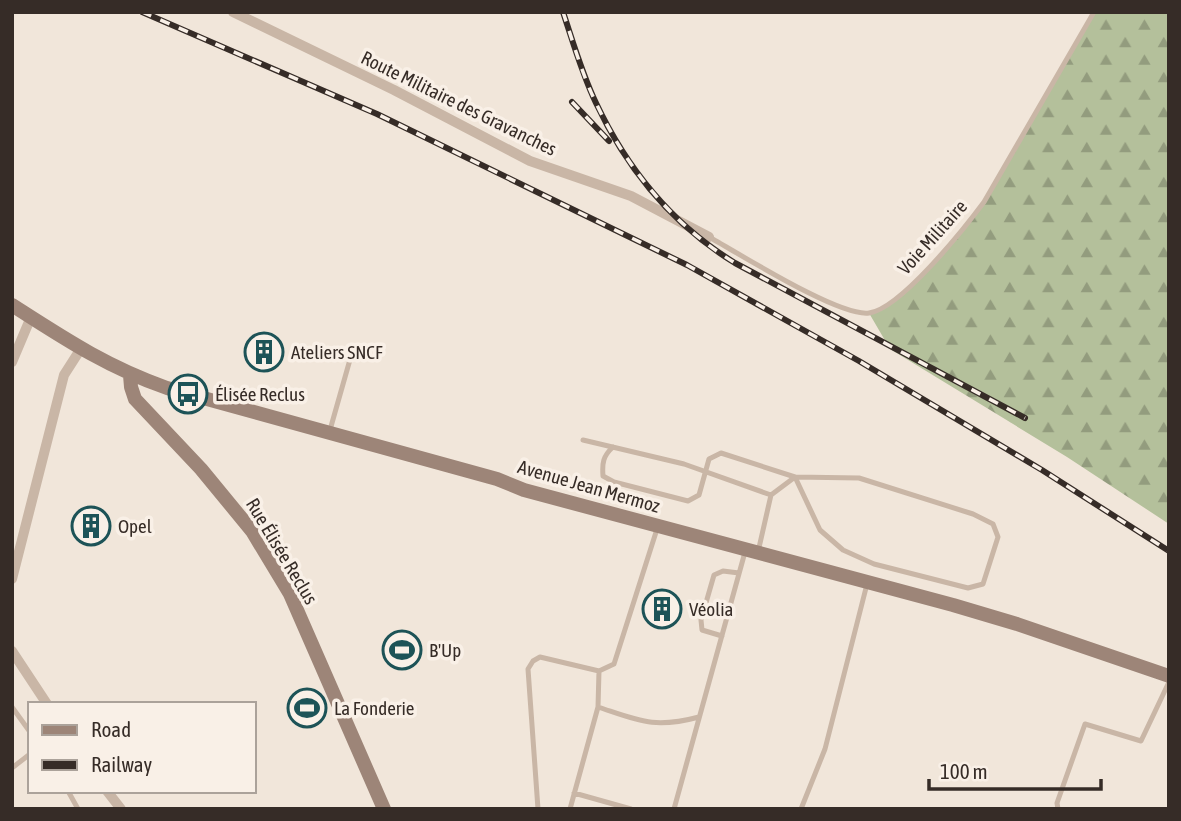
<svg xmlns="http://www.w3.org/2000/svg" width="1181" height="821" font-family="'Asap Condensed',sans-serif">
<defs>
<pattern id="forest-firs" width="22" height="20" patternUnits="userSpaceOnUse" patternTransform="scale(1.75)"><rect width="22" height="20" fill="#b4c09b"/><path d="M5 1l3.5 6h-7zM16 11l3.5 6h-7z" fill="#939c7e"/></pattern>
</defs>
<rect width="100%" height="100%" fill="#f1e6da"/>
<!-- forest -->
<path fill="url(#forest-firs)" d="M1094,12H1169V524L1067,457L890,349L869,313L890,304L929,268L984,202Z"/>
<g fill="none" stroke-linecap="round" stroke-linejoin="round">
<!-- lane -->
<path stroke="#c9b6a6" stroke-width="5" d="M709,237C740,254 839,317 869,313C900,309 964,229 984,202L1094,12
M330,430L353,349
M583,440L684,464L771,495
M613,447C603,456 602,463 603,476L614,482L688,501L699,495L709,459L721,453L795,477L820,530L843,550L874,564L968,588L983,584L998,537L993,524L973,514L859,478L795,477L771,495L758,552
M722,636L702,630L701,620L714,575L723,571L739,573
M599,671L598,707C640,721 654,729 699,717
M12,707L30,732
M12,768L30,754
M68,791L78,809
M574,793L631,809
M538,809L528,669L533,661L540,657L599,671L614,664L657,529
M570,809L598,707
M674,809L745,552
M801,809L825,749L867,584
M1058,809L1057,803L1085,724L1141,741L1169,682"/>
<!-- street -->
<path stroke="#c9b6a6" stroke-width="10" d="M233,12L394,90L530,161L631,196L709,237
M12,362L31,317
M12,579L64,375L80,350
M12,651L47,704
M107,791L121,809"/>
<!-- secondary -->
<path stroke="#9d8578" stroke-width="14" d="M12,305C65,339 107,367 167,388L497,479L524,490L953,605L1017,624L1169,676
M130,375L131,387L135,399L201,469L252,531L290,594L384,809"/>
<defs>
<path id="rail" d="M142,12L377,114L687,265L859,361L1042,470L1169,551
M563,12C573,42 582,74 596,103C627,169 673,225 735,263L1025,418
M572,102L609,141"/>
</defs>
<!-- rail casing -->
<use href="#rail" stroke="#362c27" stroke-width="6"/>
<!-- rail -->
<use href="#rail" stroke="#f9f0e7" stroke-width="3.5" stroke-dasharray="10" stroke-linecap="butt"/>
</g>
<!-- icons -->
<defs>
<symbol id="building-ring" viewBox="-11 -11 22 22"><circle r="9.5" fill="#f9f0e7" stroke="#1d5357" stroke-width="1.5"/><path d="M-4-6H4V6H1V3H-1V6H-4ZM-2.5-4.3h1.7v1.8h-1.7ZM.8-4.3h1.7v1.8H.8ZM-2.5-1h1.7V.8h-1.7ZM.8-1h1.7V.8H.8Z" fill="#1d5357"/></symbol>
<symbol id="bus-ring" viewBox="-11 -11 22 22"><circle r="9.5" fill="#f9f0e7" stroke="#1d5357" stroke-width="1.5"/><path d="M-5-6H5V4H4V6H2V4H-2V6H-4V4H-5ZM-3.5-4V0h7V-4ZM-3.5 1.2v1.5H-2V1.2ZM2 1.2v1.5H3.5V1.2Z" fill="#1d5357"/></symbol>
<symbol id="stadium-ring" viewBox="-11 -11 22 22"><circle r="9.5" fill="#f9f0e7" stroke="#1d5357" stroke-width="1.5"/><path d="M0-5a6.5 5 0 1 0 0 10a6.5 5 0 1 0 0-10ZM-3.5-1.8h7v3.6h-7Z" fill="#1d5357"/></symbol>
</defs>
<g fill-rule="evenodd">
<use href="#building-ring" x="242" y="330" width="44" height="44"/>
<use href="#bus-ring" x="166" y="372" width="44" height="44"/>
<use href="#building-ring" x="69" y="504" width="44" height="44"/>
<use href="#building-ring" x="640" y="587" width="44" height="44"/>
<use href="#stadium-ring" x="380" y="628" width="44" height="44"/>
<use href="#stadium-ring" x="285" y="686" width="44" height="44"/>
</g>
<g text-anchor="middle" stroke-width="7" stroke-linejoin="round" paint-order="stroke">
<!-- street labels -->
<g font-size="19" fill="#362c27" stroke="#f9f0e7">
<text transform="translate(459 103) rotate(26)" y="7">Route Militaire des Gravanches</text>
<text transform="translate(932 237) rotate(-48)" y="7">Voie Militaire</text>
<text transform="translate(589 486) rotate(16)" y="7">Avenue Jean Mermoz</text>
<text transform="translate(282 551) rotate(59)" y="7">Rue Élisée Reclus</text>
</g>
<!-- poi labels -->
<g font-size="19" fill="#362c27" stroke="#f9f0e7" text-anchor="start">
<text x="291" y="359">Ateliers SNCF</text>
<text x="215" y="401">Élisée Reclus</text>
<text x="118" y="533">Opel</text>
<text x="689" y="616">Véolia</text>
<text x="429" y="657">B'Up</text>
<text x="334" y="715">La Fonderie</text>
</g>
</g>
<!-- border -->
<rect width="1181" height="821" fill="none" stroke="#362c27" stroke-width="28"/>
<!-- legend -->
<rect x="28" y="702" width="228" height="91" fill="#f9f0e7" stroke="#aba29a" stroke-width="2"/>
<rect x="42" y="725" width="35" height="10" fill="#9d8578" stroke="#aba29a" stroke-width="2"/>
<text x="91" y="737" font-size="21" fill="#362c27">Road</text>
<rect x="42" y="760" width="35" height="10" fill="#362c27" stroke="#aba29a" stroke-width="2"/>
<text x="91" y="772" font-size="21" fill="#362c27">Railway</text>
<!-- scale -->
<path d="M929 779v10h172v-10" fill="none" stroke="#362c27" stroke-width="3.5"/>
<text x="940" y="779" font-size="21" fill="#362c27" stroke="#f9f0e7" stroke-width="5" paint-order="stroke">100 m</text>
</svg>
